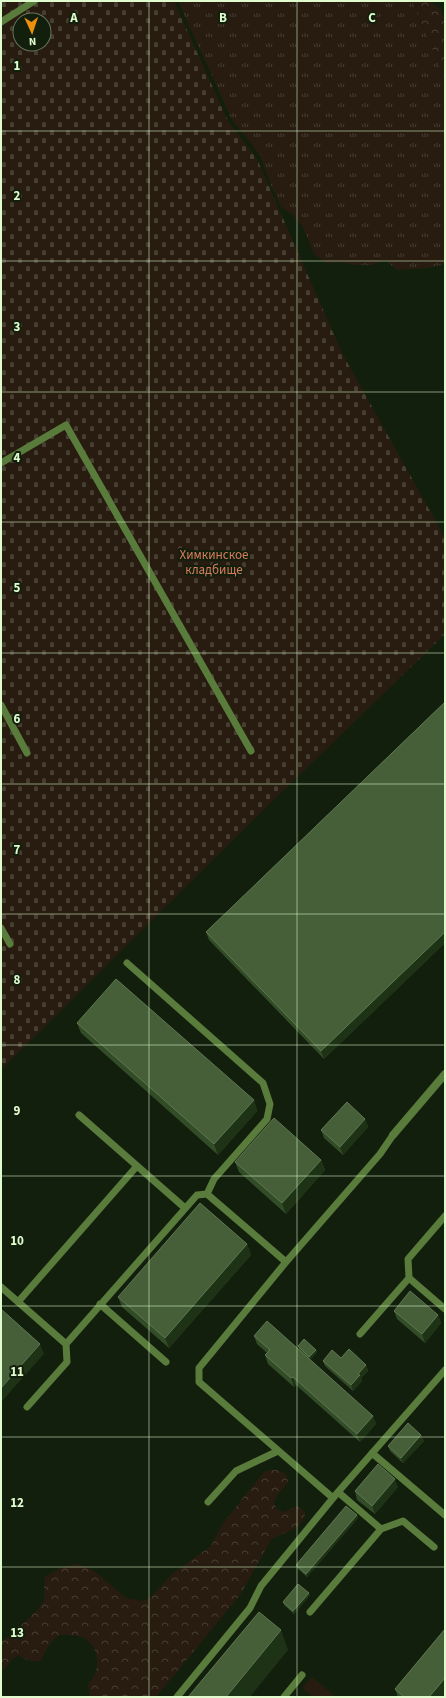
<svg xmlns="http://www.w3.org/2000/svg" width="446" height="1698" font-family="'Source Sans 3',sans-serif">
<defs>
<pattern id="grass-tufts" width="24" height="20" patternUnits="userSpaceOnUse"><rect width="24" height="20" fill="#281c11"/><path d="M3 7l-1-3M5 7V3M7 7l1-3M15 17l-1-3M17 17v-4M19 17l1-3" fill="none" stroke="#473e32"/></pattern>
<pattern id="forest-crowns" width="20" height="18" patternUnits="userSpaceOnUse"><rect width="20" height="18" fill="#281c11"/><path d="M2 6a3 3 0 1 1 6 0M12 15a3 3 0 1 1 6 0" fill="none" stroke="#473e32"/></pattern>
<pattern id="cemetery-stones" width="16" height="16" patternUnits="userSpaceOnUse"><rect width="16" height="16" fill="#281c11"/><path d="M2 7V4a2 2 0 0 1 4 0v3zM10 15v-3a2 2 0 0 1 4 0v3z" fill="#473e32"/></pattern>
</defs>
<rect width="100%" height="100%" fill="#131f0d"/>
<!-- grass -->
<path fill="url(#grass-tufts)" d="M178,1H412L445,79V264L427,268L397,270L385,260L371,265H356L341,262L326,263L314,254L303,227L293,215L281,207L271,185L260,155L232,120Z"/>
<!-- forest -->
<path fill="url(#forest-crowns)" d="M412,1H430L441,10L445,21V79Z
M271,1470H279L286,1474L288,1482C284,1489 277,1493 274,1501L276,1509L283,1512L298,1506L305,1512C304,1530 284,1531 271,1540L240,1595L156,1697H90L88,1685C90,1681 95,1676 96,1671C101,1652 91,1635 70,1635C67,1635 61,1634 58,1636C50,1640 45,1654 40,1661C31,1662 26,1660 19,1655L12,1659L3,1671H1V1642C10,1636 41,1609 44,1600C45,1593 43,1585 45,1577L60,1568L76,1564L84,1566L94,1571L126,1598L143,1601L151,1597L172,1574L211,1546L222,1525L246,1494L264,1472Z"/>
<!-- cemetery -->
<path fill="url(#cemetery-stones)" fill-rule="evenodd" d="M1,1H174L228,121L257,159L342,353L445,538V634L253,820L1,1070ZM20,20H44V44H20Z"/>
<!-- park -->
<path fill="#281c11" d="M312,1677L336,1697H313L302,1688Z"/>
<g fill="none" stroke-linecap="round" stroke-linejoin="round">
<!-- lane -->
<path stroke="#597b3b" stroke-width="7" d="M1,22L34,1
M1,463L66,425L251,751
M1,705L27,753
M1,928L10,944
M127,963L263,1083L270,1104L267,1119L214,1179L207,1194
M79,1115L185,1208
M409,1278L408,1259L445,1216
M1,1287L66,1344
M18,1302L137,1166
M100,1304L166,1362
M360,1334L409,1278L445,1309
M27,1407L67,1362L66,1344L197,1195L207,1194L286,1262
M372,1453L445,1515
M338,1492L381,1529L403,1521L434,1547
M333,1498L199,1382V1368L286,1262L380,1154L393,1135
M208,1502L236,1471L278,1451
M310,1612L381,1529
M177,1697L250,1608L261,1586L338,1492L445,1370
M284,1697L302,1675"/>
<!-- street -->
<path stroke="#597b3b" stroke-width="8" d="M393,1135L445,1074"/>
</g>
<!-- wall -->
<path fill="#334c28" d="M445,702V943L324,1059L209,940L206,932Z
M77,1023L254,1100L257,1111L218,1155L81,1033Z
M365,1119L368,1127L343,1155L324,1138L321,1130Z
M321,1160L325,1170L286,1214L239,1172L235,1162Z
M247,1244L251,1255L169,1348L122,1307L118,1297Z
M394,1311L438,1315L441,1323L425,1343L397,1319Z
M254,1336L299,1349L298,1346L316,1350L317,1352L310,1360L373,1416L376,1424L360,1442L296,1385L294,1387L268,1364L265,1355L267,1353L257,1344Z
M341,1358L366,1365L368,1371L361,1378L362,1381L353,1391L325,1366L323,1361Z
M421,1435L424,1441L403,1463L390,1451L388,1446Z
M398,1487L375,1514L357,1500L355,1491Z
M357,1515L358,1518L307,1577L297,1568L296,1565Z
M310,1595L294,1614L284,1605L283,1602Z
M445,1629V1693L442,1697H398L395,1689Z"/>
<!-- shaded-wall -->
<path fill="#1e3215" d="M445,932V943L324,1059L321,1051Z
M254,1100L257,1111L218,1155L214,1144Z
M365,1119L368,1127L343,1155L340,1147Z
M321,1160L325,1170L286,1214L282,1203Z
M247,1244L251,1255L169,1348L165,1338Z
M438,1315L441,1323L425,1343L422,1334Z
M40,1344L44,1354L2,1401L1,1397V1388Z
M316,1350L317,1352L310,1360L309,1357Z
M366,1365L368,1371L361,1378L362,1381L353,1391L351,1385L358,1374Z
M293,1377L296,1385L294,1387L291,1378Z
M373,1416L376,1424L360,1442L357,1434Z
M421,1435L424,1441L403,1463L401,1458Z
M395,1479L398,1487L375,1514L372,1506Z
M357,1515L358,1518L307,1577L306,1574Z
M309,1593L310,1595L294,1614L293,1611Z
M281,1630L288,1650L250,1697H226Z
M445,1678V1693L442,1697H429Z"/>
<!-- building -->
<path fill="#465f39" stroke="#5e7851" d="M445,702V932L321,1051L206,932Z
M116,979L254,1100L214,1144L77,1023Z
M347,1102L365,1119L340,1147L321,1130Z
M274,1118L321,1160L282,1203L235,1162Z
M200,1203L247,1244L165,1338L118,1297Z
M410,1291L438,1315L422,1334L394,1311Z
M1,1309L40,1344L1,1388Z
M267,1321L373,1416L357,1434L293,1377L291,1378L265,1355L270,1350L254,1336Z
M304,1339L316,1350L309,1357L298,1346Z
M349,1349L366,1365L358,1374L360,1375L351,1385L323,1361L332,1350L341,1358Z
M408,1423L421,1435L401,1458L388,1446Z
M378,1464L395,1479L372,1506L355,1491Z
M346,1506L357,1515L306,1574L296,1565Z
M298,1584L309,1593L293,1611L283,1602Z
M259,1612L281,1630L226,1697H188Z
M445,1629V1678L429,1697H404L395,1689Z"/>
<!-- grid -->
<path fill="none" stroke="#e0fcce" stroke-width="1" stroke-opacity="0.55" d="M149,1V1697M297,1V1697M1,131H445M1,261H445M1,392H445M1,522H445M1,653H445M1,784H445M1,914H445M1,1045H445M1,1176H445M1,1306H445M1,1437H445M1,1567H445"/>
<g text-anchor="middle" stroke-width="4" stroke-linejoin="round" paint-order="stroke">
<!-- park labels -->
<g font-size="13" fill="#d87c5e" stroke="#131f0d">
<text x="214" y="559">Химкинское<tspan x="214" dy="15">кладбище</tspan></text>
</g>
</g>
<g font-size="13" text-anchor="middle" font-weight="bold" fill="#e0fcce" stroke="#131f0d" stroke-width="4" stroke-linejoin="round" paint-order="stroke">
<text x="74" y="22">A</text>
<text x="223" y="22">B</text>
<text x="372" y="22">C</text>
<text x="17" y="70">1</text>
<text x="17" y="200">2</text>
<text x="17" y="331">3</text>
<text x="17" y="462">4</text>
<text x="17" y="592">5</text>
<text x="17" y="723">6</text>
<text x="17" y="854">7</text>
<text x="17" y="984">8</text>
<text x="17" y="1115">9</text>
<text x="17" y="1245">10</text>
<text x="17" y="1376">11</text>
<text x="17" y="1507">12</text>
<text x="17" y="1637">13</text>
</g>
<!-- border -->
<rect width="446" height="1698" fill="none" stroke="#e0fcce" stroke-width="4"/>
<!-- north arrow -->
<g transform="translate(32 32) rotate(177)"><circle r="19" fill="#131f0d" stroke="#65775a"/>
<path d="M0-3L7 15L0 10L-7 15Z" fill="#ea900c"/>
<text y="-6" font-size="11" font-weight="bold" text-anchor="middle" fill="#e0fcce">N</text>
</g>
</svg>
